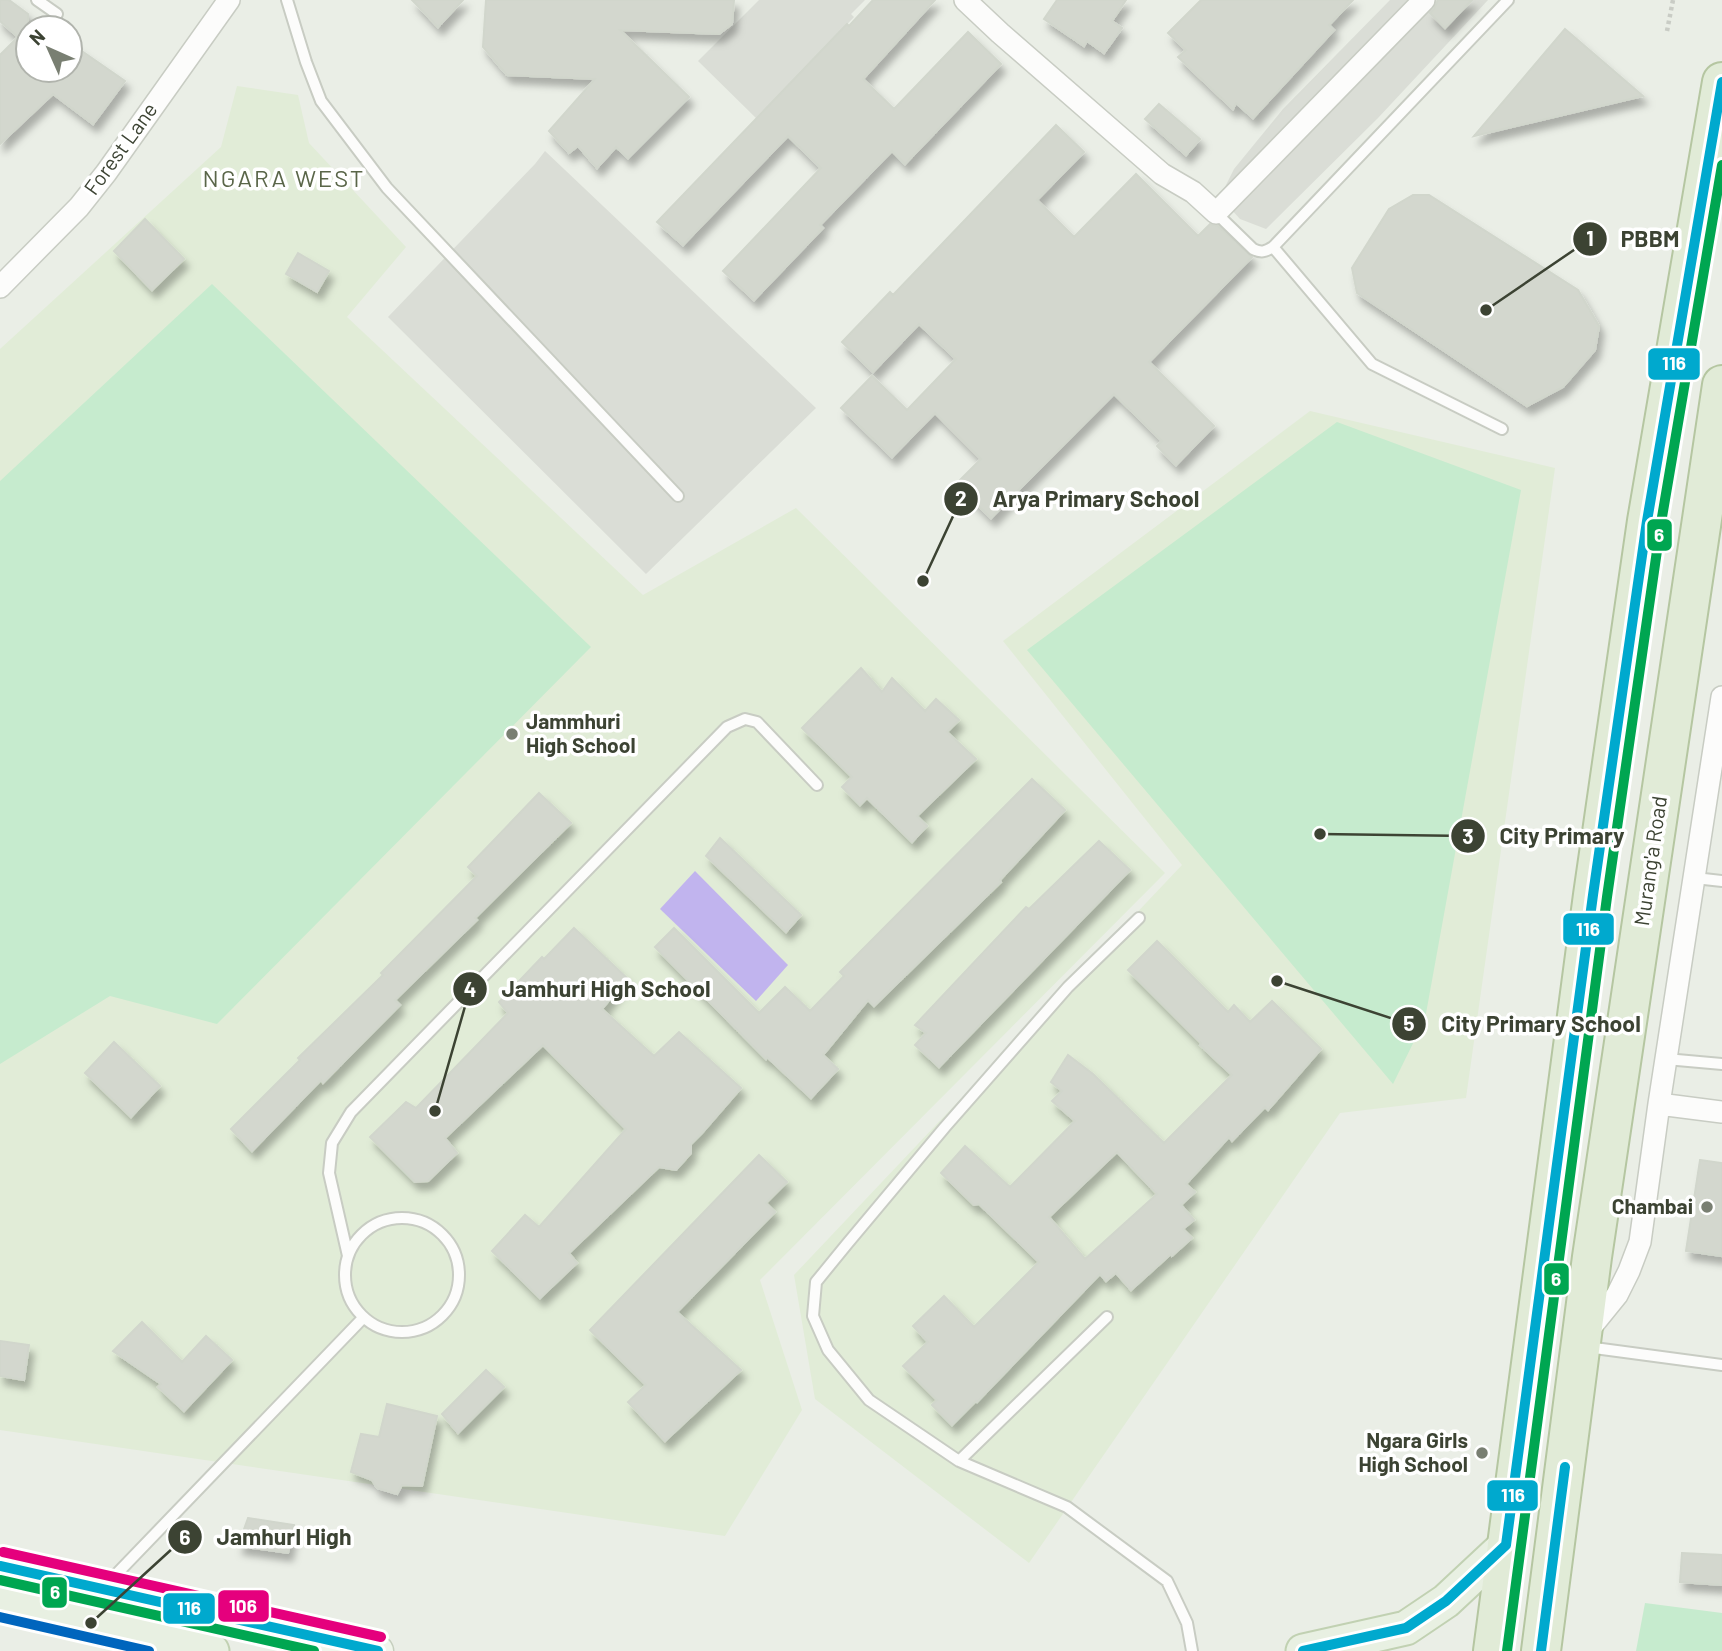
<svg xmlns="http://www.w3.org/2000/svg" width="1722" height="1651" font-family="Barlow,sans-serif">
<defs>
<filter id="shadow"><feDropShadow dx="4.5" dy="8" stdDeviation="3.5" flood-color="#0004"/></filter>
</defs>
<rect width="100%" height="100%" fill="#eaeee6"/>
<!-- education -->
<path fill="#e1ecd7" d="M237,86L298,95L309,143L406,247L347,317L643,595L796,508L1165,873L760,1280L802,1410L725,1536L0,1430V349L221,147Z
M1310,411L1555,468L1466,1098L1340,1113L1029,1563L815,1399L794,1275L1182,865L1003,641Z"/>
<!-- green -->
<path fill="#c6ebce" d="M212,284L591,647L217,1024L110,996L0,1064V481Z
M1337,422L1521,490L1425,1019L1393,1084L1027,650Z
M1645,1603L1722,1613V1651H1636Z"/>
<!-- parking -->
<path fill="#daddd6" d="M759,0H865L851,14L854,17L757,119L698,61Z
M1390,0H1488L1378,118L1266,229L1240,219L1220,197L1234,169L1283,109Z
M545,151L816,408L646,574L388,317L535,164Z"/>
<!-- water -->
<path fill="#c1b4ee" d="M695,871L788,965L756,1001L660,909Z"/>
<!-- building -->
<path fill="#d3d7ce" stroke="#d1d6cc" stroke-width="2" fill-rule="evenodd" filter="url(#shadow)" d="M0,0H9L28,14V70H70V43L125,81L93,124L53,94L0,144V55L18,37L0,21Z
M412,0H463L438,27Z
M486,0H734L732,24L719,34L620,30L689,97L628,158L616,147L597,168L578,146L569,153L549,131L595,79L507,75L483,47Z
M873,0H935L863,79L894,109L968,32L1001,64L905,164L892,151L820,225L823,228L754,300L723,271L821,168L788,136L683,245L657,222L847,24L849,26Z
M1057,0H1126L1112,21L1122,28L1104,53L1087,41L1084,46L1044,19Z
M1201,0H1353L1329,25L1334,30L1253,118L1236,103L1233,109L1178,57L1186,50L1168,33Z
M1438,0H1472L1445,28L1430,13L1434,9Z
M1565,29L1643,96L1474,136Z
M1159,104L1200,139L1186,155L1145,119Z
M1056,125L1084,152L1037,200L1074,237L1136,174L1198,236L1210,224L1218,226L1252,257L1149,362L1214,426L1176,465L1157,446L1162,441L1114,394L991,518L956,484L981,459L935,413L892,457L841,408L872,376L907,410L956,359L919,324L873,372L842,342L890,292L893,295Z
M1413,195H1429L1578,290L1599,326L1595,350L1563,387L1527,406L1357,293L1352,268L1389,209Z
M145,219L184,259L152,290L114,251Z
M298,253L329,271L317,292L286,274Z
M861,668L882,692L892,678L925,711L936,699L959,720L947,732L976,759L917,816L927,826L912,842L867,798L860,805L842,787L852,777L802,728Z
M1032,779L1065,810L1000,880L1001,882L874,1006L868,1000L823,1055L838,1069L811,1098L767,1057L766,1059L655,947L674,928L759,1013L785,987L810,1011L844,976L840,972Z
M539,793L571,823L475,918L477,920L395,1000L400,1005L323,1083L321,1080L252,1151L231,1129L300,1060L298,1058L383,975L381,973L477,876L468,867Z
M720,838L801,915L786,932L706,856Z
M1099,841L1130,870L939,1067L915,1045L926,1033L915,1025L1026,907L1029,909Z
M574,928L627,978L602,1009L654,1056L679,1032L741,1088L702,1133L691,1144V1153L676,1170L659,1167L569,1253L577,1263L540,1298L492,1251L525,1215L539,1227L626,1129L543,1045L445,1138L457,1153L428,1181L415,1182L370,1137L406,1102L416,1108L508,1013L499,1002L542,957L544,959Z
M1157,941L1228,1012L1234,1005L1250,1022L1272,1001L1321,1049L1268,1110L1265,1107L1232,1141L1229,1137L1186,1184L1195,1192L1181,1205L1194,1220L1183,1229L1192,1238L1172,1256L1171,1254L1131,1290L1116,1273L1106,1281L1100,1274L977,1402L976,1401L952,1425L932,1405L937,1400L903,1366L928,1342L913,1326L944,1296L974,1327L1039,1262L979,1204L974,1205L941,1173L965,1146L1010,1187L1075,1121L1052,1101L1062,1091L1051,1082L1068,1055L1093,1074L1164,1143L1232,1075L1200,1045L1201,1043L1128,970ZM1117,1152L1157,1194L1085,1259L1049,1217Z
M114,1042L160,1086L131,1117L85,1073Z
M759,1155L787,1182L766,1203L775,1212L677,1312L741,1370L665,1441L628,1402L646,1385L590,1330Z
M1700,1160L1722,1163V1256L1686,1251Z
M142,1322L182,1362L206,1336L232,1360L184,1411L158,1387L161,1384L113,1351Z
M0,1341L29,1345L24,1380L0,1376Z
M486,1370L504,1387L458,1433L442,1414Z
M387,1404L437,1416L422,1486L402,1485L397,1494L377,1488L372,1480L351,1472L361,1434L379,1437Z
M248,1518L294,1525L288,1553L238,1546Z
M1682,1553L1722,1555V1585L1680,1582Z"/>
<g fill="none" stroke-linecap="round" stroke-linejoin="round">
<defs>
<path id="lane" d="M37,0L57,14
M287,0L306,62L321,101L387,188L678,496
M1216,213L1253,249C1261,253 1265,252 1273,247L1508,0
M1273,247L1372,364L1502,429
M1695,878L1722,881
M1139,918L1068,987L945,1127L847,1244L816,1282L813,1316L828,1350L869,1400L959,1461L1067,1507L1167,1581L1187,1623L1192,1651
M1666,1059L1722,1064
M345 1275a57 57 0 1 1 114 0a57 57 0 1 1-114 0Z
M348,1256L329,1173L332,1143L351,1112L727,727L745,719L757,722L817,785
M1587,1347L1722,1365
M959,1461L1107,1317
M105,1586L363,1318"/>
<path id="street" d="M965,0L1000,33L1162,174L1193,192L1216,213L1424,0
M0,287L79,207L106,173L229,0
M1659,1104L1722,1112
M1587,1332L1617,1295L1629,1271L1640,1242L1659,1104L1722,697"/>
<path id="secondary" d="M0,1566L378,1651"/>
<path id="primary" d="M0,1603L212,1651
M1303,1651L1406,1628L1446,1601L1506,1545"/>
<path id="highway" d="M1493,1651L1593,895L1647,521L1722,82
M1541,1651L1592,1257L1722,385"/>
</defs>
<!-- lane casing -->
<use href="#lane" stroke="#c8ccc3" stroke-width="14"/>
<!-- street casing -->
<use href="#street" stroke="#c8ccc3" stroke-width="24"/>
<!-- secondary casing -->
<use href="#secondary" stroke="#c6cfbe" stroke-width="33"/>
<!-- primary casing -->
<use href="#primary" stroke="#c1d1b2" stroke-width="37"/>
<!-- highway casing -->
<use href="#highway" stroke="#b5c6a1" stroke-width="42"/>
<!-- path -->
<path stroke="#c9ccc5" stroke-width="4.5" stroke-dasharray="3.5 3.5" stroke-linecap="butt" d="M1667,31L1673,0"/>
<!-- lane -->
<use href="#lane" stroke="#fcfcfb" stroke-width="10"/>
<!-- street -->
<use href="#street" stroke="#fcfcfb" stroke-width="21"/>
<!-- secondary -->
<use href="#secondary" stroke="#f0f6ec" stroke-width="30"/>
<!-- primary -->
<use href="#primary" stroke="#e8f0e2" stroke-width="33"/>
<!-- highway -->
<use href="#highway" stroke="#e1ebd7" stroke-width="38"/>
<defs>
<path id="bus-1" d="M0,1566L378,1651
M1303,1651L1406,1628L1446,1601L1506,1545L1593,895L1647,521L1722,82
M1541,1651L1565,1467"/>
<path id="bus-2" d="M0,1580L314,1651
M1507,1651L1607,897L1661,523L1722,165"/>
<path id="bus-3" d="M3,1552L381,1637"/>
<path id="bus-4" d="M0,1617L149,1651"/>
</defs>
<!-- bus-1 casing -->
<use href="#bus-1" stroke="#fff" stroke-width="16"/>
<!-- bus-2 casing -->
<use href="#bus-2" stroke="#fff" stroke-width="16"/>
<!-- bus-3 casing -->
<use href="#bus-3" stroke="#fff" stroke-width="16"/>
<!-- bus-4 casing -->
<use href="#bus-4" stroke="#fff" stroke-width="16"/>
<!-- bus-1 -->
<use href="#bus-1" stroke="#00a9ce" stroke-width="10"/>
<!-- bus-2 -->
<use href="#bus-2" stroke="#00a651" stroke-width="10"/>
<!-- bus-3 -->
<use href="#bus-3" stroke="#e5007d" stroke-width="10"/>
<!-- bus-4 -->
<use href="#bus-4" stroke="#0065bd" stroke-width="10"/>
</g>
<!-- markers -->
<g fill="#797f72" stroke="#fff" stroke-width="2.5">
<circle cx="512" cy="734" r="7"/>
<circle cx="1707" cy="1207" r="7"/>
<circle cx="1482" cy="1453" r="7"/>
</g>
<g text-anchor="middle" stroke-width="7" stroke-linejoin="round" paint-order="stroke">
<!-- street labels -->
<g font-size="21" fill="#3c4333" stroke="#fff">
<text transform="translate(121 149) rotate(-54)" y="7">Forest Lane</text>
<text transform="translate(1651 861) rotate(-82)" y="7">Murang'a Road</text>
</g>
<!-- poi labels -->
<g font-size="21" font-weight="bold" fill="#3c4333" stroke="#fff" text-anchor="end">
<text x="526" y="729" text-anchor="start">Jammhuri<tspan x="526" dy="24">High School</tspan></text>
<text x="1693" y="1214">Chambai</text>
<text x="1468" y="1448">Ngara Girls<tspan x="1468" dy="24">High School</tspan></text>
</g>
<!-- quarter labels -->
<g font-size="24" letter-spacing="2" fill="#5a6649" stroke="#fff">
<text x="284" y="187">NGARA WEST</text>
</g>
</g>
<!-- callouts -->
<path fill="none" stroke="#3c4333" stroke-width="2.5" d="M1486 310L1590 239M923 581L961 499M1320 834L1468 836M435 1111L470 989M1277 981L1409 1024M91 1623L185 1537"/>
<g fill="#3c4333" stroke="#fff" stroke-width="2.5">
<circle cx="1486" cy="310" r="7"/>
<circle cx="923" cy="581" r="7"/>
<circle cx="1320" cy="834" r="7"/>
<circle cx="435" cy="1111" r="7"/>
<circle cx="1277" cy="981" r="7"/>
<circle cx="91" cy="1623" r="7"/>
<circle cx="1590" cy="239" r="18"/>
<circle cx="961" cy="499" r="18"/>
<circle cx="1468" cy="836" r="18"/>
<circle cx="470" cy="989" r="18"/>
<circle cx="1409" cy="1024" r="18"/>
<circle cx="185" cy="1537" r="18"/>
</g>
<g font-size="21" text-anchor="middle" font-weight="bold" fill="#fff">
<text x="1590" y="246">1</text>
<text x="961" y="506">2</text>
<text x="1468" y="844">3</text>
<text x="470" y="997">4</text>
<text x="1409" y="1031">5</text>
<text x="185" y="1545">6</text>
</g>
<g font-size="23" text-anchor="middle" font-weight="bold" fill="#3c4333" stroke="#fff" stroke-width="7" stroke-linejoin="round" paint-order="stroke">
<text x="1650" y="247">PBBM</text>
<text x="1096" y="507">Arya Primary School</text>
<text x="1562" y="844">City Primary</text>
<text x="606" y="997">Jamhuri High School</text>
<text x="1541" y="1032">City Primary School</text>
<text x="284" y="1545">JamhurI High</text>
</g>
<g stroke="#fff" stroke-width="2.5">
<rect x="1647" y="347" width="54" height="34" rx="7" fill="#00a9ce"/>
<rect x="1646" y="518" width="27" height="34" rx="7" fill="#00a651"/>
<rect x="1562" y="912" width="53" height="34" rx="7" fill="#00a9ce"/>
<rect x="1543" y="1262" width="27" height="34" rx="7" fill="#00a651"/>
<rect x="1486" y="1479" width="53" height="33" rx="7" fill="#00a9ce"/>
<rect x="41" y="1576" width="27" height="33" rx="7" fill="#00a651"/>
<rect x="217" y="1589" width="53" height="34" rx="7" fill="#e5007d"/>
<rect x="162" y="1592" width="54" height="33" rx="7" fill="#00a9ce"/>
</g>
<g font-size="19" text-anchor="middle" font-weight="bold" fill="#fff">
<text x="1674" y="370">116</text>
<text x="1659" y="542">6</text>
<text x="1588" y="936">116</text>
<text x="1556" y="1286">6</text>
<text x="1513" y="1502">116</text>
<text x="55" y="1599">6</text>
<text x="243" y="1613">106</text>
<text x="189" y="1615">116</text>
</g>
<!-- north arrow -->
<g transform="translate(49 49) rotate(315)"><circle r="33" fill="#ffffff" stroke="#b1b4ad" stroke-width="2"/>
<path d="M0-5L12 26L0 18L-12 26Z" fill="#797f72"/>
<text y="-10" font-size="19" font-weight="bold" text-anchor="middle" fill="#3c4333">N</text>
</g>
</svg>
